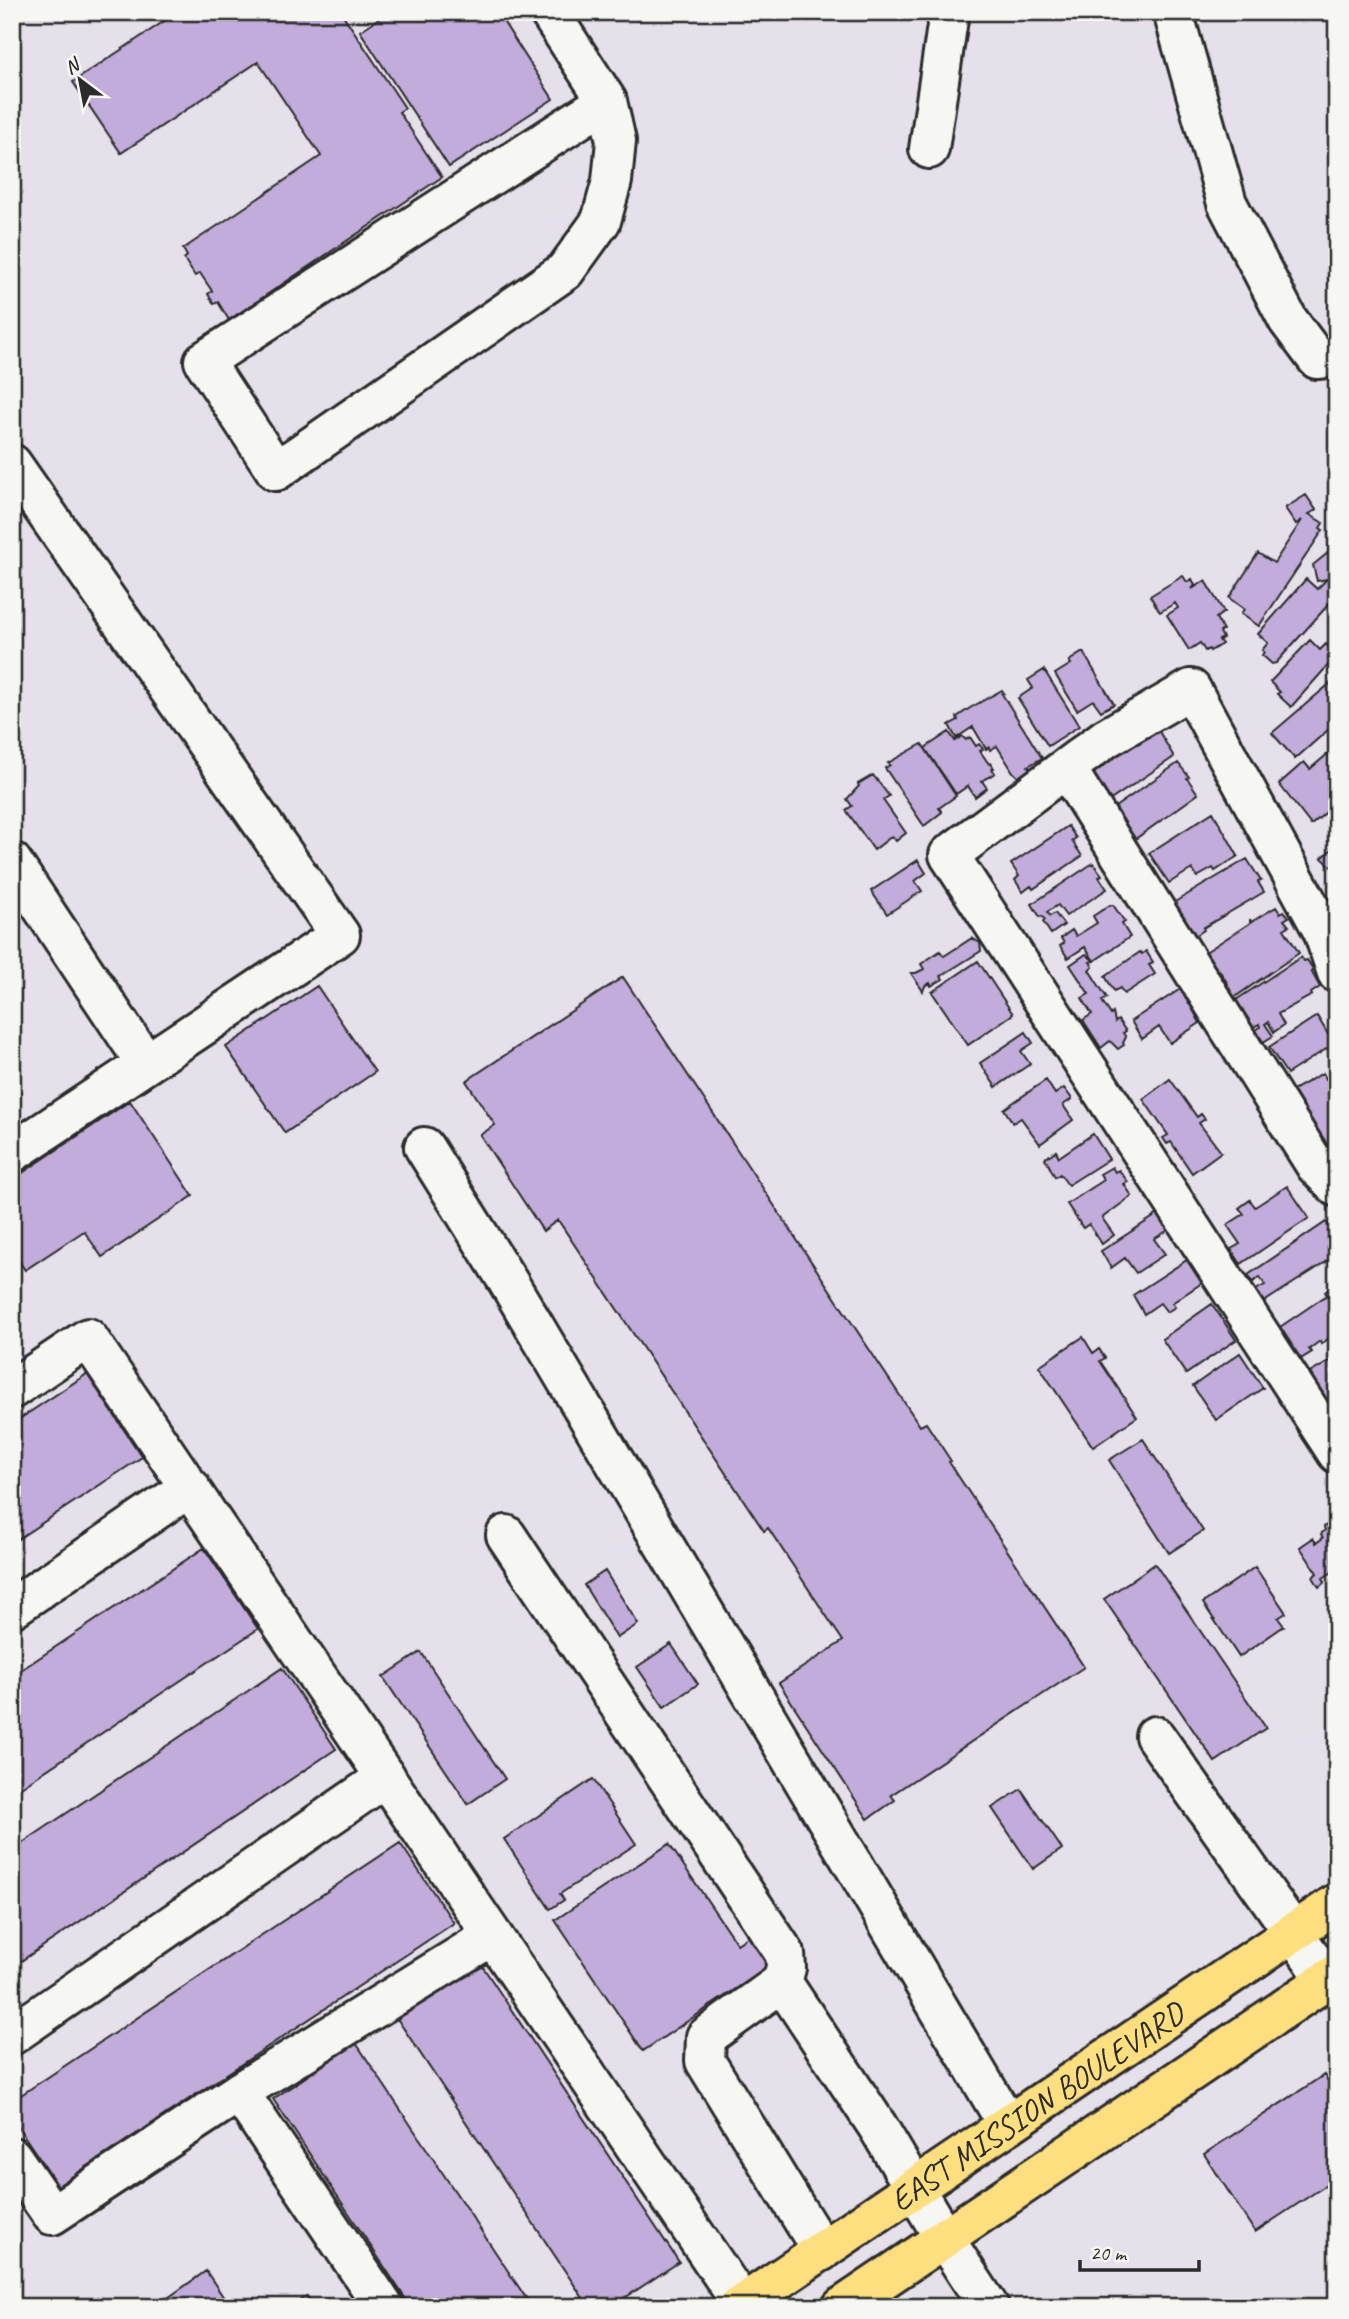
<svg xmlns="http://www.w3.org/2000/svg" width="1349" height="2319" font-family="Caveat,sans-serif">
<rect width="100%" height="100%" fill="#e6e0eb"/>
<filter id="ink" filterUnits="userSpaceOnUse"><feTurbulence type="fractalNoise" baseFrequency=".0143" numOctaves="2"/><feDisplacementMap in="SourceGraphic" scale="14" xChannelSelector="R" yChannelSelector="G"/><feConvolveMatrix kernelMatrix="1 2 1 2 8 2 1 2 1" color-interpolation-filters="sRGB"/></filter>
<g filter="url(#ink)">
<!-- building -->
<path fill="#c1acdb" stroke="#2b2b2b" stroke-width="2" d="M178,12H341L405,108L399,112L442,177L229,320L218,302L214,304L208,294L212,291L200,273L195,276L184,259L187,256L183,249L321,156L258,62L121,153L73,82Z
M388,12H497L553,99L449,167L360,31Z
M1306,495L1316,510L1309,514L1323,523L1320,528L1323,530L1259,626L1241,614L1244,609L1229,598L1258,553L1274,563L1302,520L1296,524L1285,508Z
M1329,552L1336,576L1333,577L1337,582V595L1276,663L1272,664L1262,655L1264,652L1262,650L1268,643L1258,634L1306,579L1317,589L1327,579L1317,581L1313,565Z
M1183,576L1187,582L1192,579L1195,585L1192,589L1205,581L1224,612L1216,618L1223,630L1220,632L1223,638L1219,640L1222,644L1210,651L1209,649L1205,651L1200,643L1189,650L1167,615L1178,608L1175,603L1160,612L1150,596Z
M1310,640L1320,650L1326,644L1337,654V661L1334,664L1332,661L1291,707L1277,694L1280,692L1270,682Z
M1083,652L1114,704L1101,711L1093,700L1077,710L1055,674L1071,664L1069,661Z
M1044,670L1079,726L1048,746L1018,698L1033,688L1028,680Z
M1333,681L1337,686V722L1295,759L1272,733Z
M1002,690L1004,693L1002,694L1042,758L1028,766L1031,770L1019,778L1013,772L997,746L990,750L989,747L986,749L973,727L956,738L949,725L958,720L957,717L970,708Z
M1157,728L1174,757L1109,801L1092,772Z
M949,732L955,741L962,736L966,740L970,737L976,746L979,744L983,749L980,751L989,764L991,763L994,768L992,769L995,773L982,781L987,788L975,797L968,786L956,794L925,748Z
M922,744L956,796L939,808L942,812L924,826L885,768L890,765L888,763Z
M1337,746V803L1311,825L1279,784L1304,762L1310,769Z
M1178,763L1189,777L1187,778L1198,794L1131,842L1108,812Z
M873,775L889,796L883,800L906,833L896,841L892,836L874,850L846,810L852,806L847,799L859,786L858,784Z
M1213,812L1238,856L1215,871L1213,868L1197,877L1192,869L1169,883L1149,853Z
M1068,826L1076,838L1072,841L1082,856L1033,889L1031,886L1023,892L1015,880L1019,876L1011,864Z
M1337,844V872L1322,858Z
M1247,859L1261,881L1258,882L1264,892L1203,928L1204,930L1195,936L1188,924L1185,925L1173,903Z
M918,860L926,873L915,881L922,891L887,914L871,891Z
M1093,863L1102,875L1099,877L1107,889L1066,916L1058,905L1047,912L1050,916L1055,913L1064,925L1051,934L1043,922L1045,920L1042,916L1040,917L1032,904Z
M1110,905H1113L1125,922L1122,924L1130,937L1094,961L1085,947L1068,958L1060,946L1064,943L1061,938L1072,930L1076,936L1097,923L1093,916Z
M1276,907L1280,913L1284,911L1289,917L1284,920L1289,926L1284,929L1299,953L1232,999L1224,987L1228,984L1219,970L1216,972L1204,953L1250,923V919L1251,922Z
M972,938L980,943L981,951L941,976L943,979L931,986L930,983L925,986L923,991L911,973H916L924,969L921,964L940,951L944,956Z
M1146,951L1153,962L1149,965L1155,974L1124,994L1120,988L1114,991L1105,976L1140,952L1142,954Z
M1086,954L1094,961L1090,962L1093,967L1089,970L1107,998L1102,1001L1111,1015L1113,1013L1115,1022L1118,1020L1126,1031L1123,1033L1126,1037L1123,1043L1124,1045L1118,1049L1110,1041L1101,1048L1083,1020L1092,1014L1082,998L1089,994L1070,965Z
M1301,957L1304,961L1307,960L1313,969L1311,971L1320,987L1311,993L1312,995L1278,1014L1284,1025L1274,1032L1268,1022L1265,1024L1273,1036L1263,1042L1256,1030L1260,1027L1259,1024L1252,1028L1236,1000Z
M978,961L1013,1014L968,1045L932,992Z
M623,977L920,1426L926,1423L951,1461L949,1462L1084,1667L891,1795L895,1800L868,1819L779,1683L843,1641L768,1528L764,1531L558,1220L543,1231L480,1135L495,1125L466,1081Z
M317,986L375,1072L285,1133L226,1047Z
M1182,988L1200,1023L1170,1043L1159,1027L1142,1039L1131,1021Z
M1317,1016L1334,1044L1287,1074L1269,1047Z
M1026,1032L1033,1043L1021,1051L1030,1064L996,1087L980,1063Z
M1323,1073L1326,1079L1334,1075L1337,1081V1086L1333,1088L1337,1096V1143L1325,1149L1293,1090Z
M1170,1079L1197,1117L1201,1114L1205,1119L1199,1123L1221,1152L1192,1173L1171,1142L1167,1144L1163,1138L1168,1135L1143,1099Z
M1046,1080L1055,1094L1064,1088L1072,1099L1063,1105L1073,1120L1040,1144L1021,1118L1013,1123L1004,1109Z
M130,1101L193,1196L102,1257L84,1231L25,1270L12,1251V1180Z
M1093,1134L1109,1159L1068,1185L1060,1174L1055,1177L1045,1158L1056,1151L1059,1157Z
M1112,1167L1115,1172L1119,1170L1128,1182L1124,1184L1132,1196L1102,1218L1114,1235L1102,1244L1089,1224L1083,1228L1067,1204L1104,1180L1100,1174Z
M1287,1186L1309,1218L1241,1264L1231,1249L1240,1244L1227,1225L1244,1214L1239,1208L1250,1200L1255,1207Z
M1160,1213L1170,1229L1154,1239L1165,1254L1136,1273L1125,1258L1111,1268L1101,1251Z
M1326,1222L1328,1225L1331,1223L1337,1232V1236L1334,1238L1337,1244V1255L1264,1302L1256,1290L1265,1285L1260,1277L1253,1282L1248,1275Z
M1190,1258L1202,1276L1199,1278L1202,1283L1172,1303L1175,1307L1167,1312L1160,1303L1144,1314L1133,1295Z
M1329,1289L1331,1293L1337,1289V1332L1321,1344L1320,1341L1309,1349L1312,1352L1299,1360L1280,1327L1327,1295L1325,1292Z
M1212,1304L1236,1340L1186,1374L1162,1339Z
M1083,1337L1093,1353L1099,1349L1105,1358L1100,1361L1137,1417L1093,1447L1039,1366Z
M1240,1353L1263,1388L1216,1420L1193,1386Z
M1337,1357V1414L1333,1416L1303,1377Z
M87,1374L142,1457L12,1543V1424Z
M1143,1439L1203,1531L1169,1553L1109,1460Z
M1337,1518V1569L1323,1578L1325,1582L1319,1587L1313,1577L1317,1573L1300,1547L1313,1538L1316,1543L1323,1538L1321,1534L1325,1530L1324,1527Z
M204,1548L258,1629L12,1793V1676Z
M1155,1564L1266,1728L1215,1762L1104,1599Z
M1255,1567L1286,1613L1278,1618L1284,1626L1239,1657L1203,1603Z
M605,1571L638,1624L617,1638L584,1585Z
M671,1644L698,1684L664,1707L637,1667Z
M421,1652L505,1779L468,1804L383,1677Z
M282,1668L336,1749L12,1967V1850Z
M593,1779L636,1844L560,1894L564,1900L550,1909L504,1839Z
M1021,1789L1062,1849L1033,1869L992,1808Z
M400,1843L454,1923L58,2186L12,2118V2101Z
M669,1844L737,1944L752,1934L773,1964L643,2051L555,1920Z
M479,1961L679,2262L611,2307H589L396,2017Z
M356,2043L532,2307H411L273,2099Z
M1324,2075L1337,2094V2178L1255,2232L1204,2154Z
M206,2271L230,2307H155Z
M307,2296L314,2307H290Z"/>
<g fill="none" stroke-linecap="round" stroke-linejoin="round">
<defs>
<path id="minor" d="M549,12L607,101L616,141L612,181L601,221L565,271L276,471L204,361L607,101
M1173,12L1227,203L1288,320L1317,359L1337,357
M929,149L949,12
M12,464L340,935L12,1153
M1066,768L1316,1166L1337,1187
M12,862L146,1064
M1337,973L1323,931L1191,689L1106,738L949,855L1337,1453
M424,1147L507,1280L1008,2125
M12,1389L88,1338L742,2304
M506,1535L785,1954L786,1968L782,1982L706,2037L705,2061L822,2251
M12,1608L190,1487
M1155,1736L1327,1980
M782,1982L878,2127L944,2238L989,2307
M12,2035L386,1777
M239,2092L492,1936
M12,2157L52,2215L239,2092L384,2307"/>
<g id="major">
<path id="s1" d="M738,2307L1337,1903"/>
<path d="M842,2307L1337,1973"/>
</g>
</defs>
<!-- minor casing -->
<use href="#minor" stroke="#2b2b2b" stroke-width="44"/>
<!-- major casing -->
<use href="#major" stroke="#2b2b2b" stroke-width="44"/>
<!-- minor -->
<use href="#minor" stroke="#f6f6f2" stroke-width="38"/>
<!-- major -->
<use href="#major" stroke="#fddf80" stroke-width="38"/>
</g>
</g>
<g text-anchor="middle" stroke-width="5" stroke-linejoin="round" paint-order="stroke">
<!-- street labels -->
<g font-size="33" fill="#2b2b2b" stroke="#f6f6f2">
<text dy="12" stroke="none"><textPath href="#s1" startOffset="360">EAST MISSION BOULEVARD</textPath></text>
</g>
</g>
<!-- margin -->
<rect width="1349" height="2319" fill="none" stroke="#f6f6f2" stroke-width="42"/>
<rect x="21" y="21" width="1307" height="2277" fill="none" stroke="#2b2b2b" stroke-width="2.5" filter="url(#ink)"/>
<!-- north arrow -->
<g transform="translate(80 80) rotate(328)" stroke="#f6f6f2" stroke-width="5" paint-order="stroke">
<path d="M0-5L12 26L0 18L-12 26Z" fill="#2b2b2b"/>
<text y="-10" font-size="19" font-weight="bold" text-anchor="middle" fill="#2b2b2b">N</text>
</g>
<!-- scale -->
<path d="M1080 2260v10h119v-10" fill="none" stroke="#2b2b2b" stroke-width="3.5"/>
<text x="1090" y="2260" font-size="21" fill="#2b2b2b" stroke="#f6f6f2" stroke-width="5" paint-order="stroke">20 m</text>
</svg>
